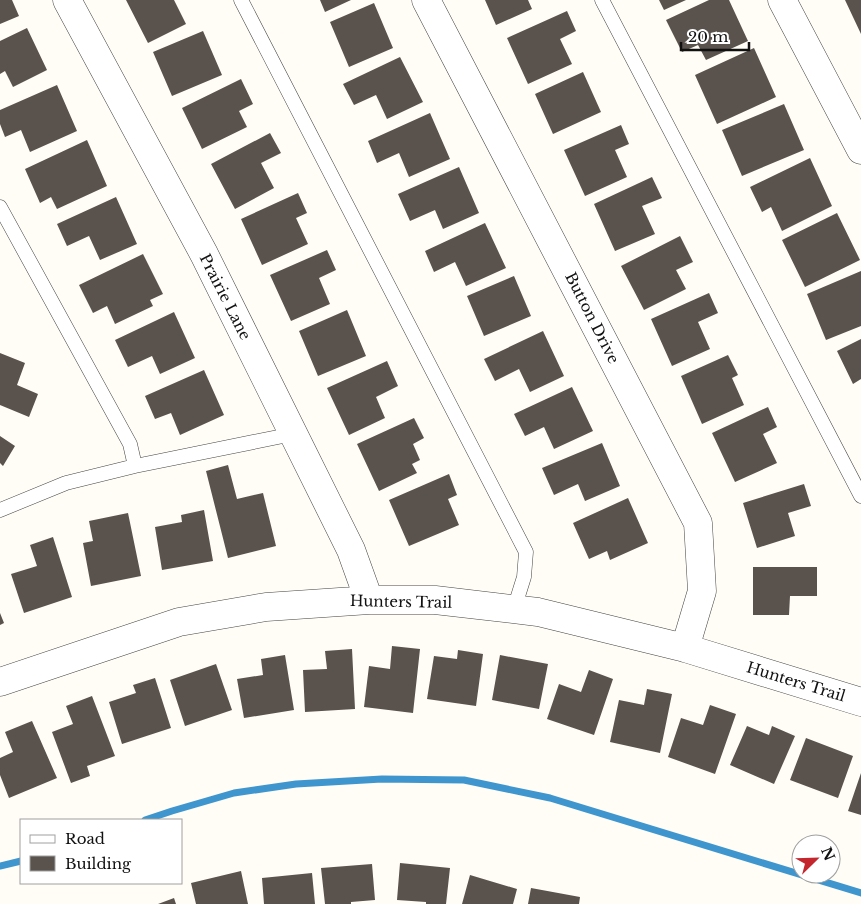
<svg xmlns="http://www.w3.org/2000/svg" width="861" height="904" font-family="'Libre Baskerville',serif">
<rect width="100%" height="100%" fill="#fffdf5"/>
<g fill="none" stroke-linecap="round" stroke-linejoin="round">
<!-- stream -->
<path stroke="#3f96cf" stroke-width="7" d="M145,820L172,811L234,793L296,784L382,779L464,780L550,798L861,893
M0,866L21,861"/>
</g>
<!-- building -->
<path fill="#5a524d" d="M0,0H12L19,16L0,24Z
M126,0H174L186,24L148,43Z
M320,0H351L325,12Z
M485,0H528L532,9L496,25Z
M659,0H686L664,10Z
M709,0H729L748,41L706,60L698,45L682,52L666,20Z
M845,0H861V34Z
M374,3L393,48L349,67L330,22Z
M567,11L576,31L560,39L572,64L528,84L507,38Z
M27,28L47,70L13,87L5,71L0,74V41Z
M203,31L222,75L172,96L153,52Z
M754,48L776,97L717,124L695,75Z
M400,57L423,102L387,119L376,95L354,105L343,84Z
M583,72L601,112L553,134L535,94Z
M241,79L253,104L239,111L247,127L202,149L182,108Z
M57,85L77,131L30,152L21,130L5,137L0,124V110Z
M784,104L804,150L742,176L722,130Z
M430,113L450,159L409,177L399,153L377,163L368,141Z
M621,125L629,144L615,150L627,177L585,196L564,150Z
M270,133L281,153L261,163L274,188L235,209L211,164Z
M87,140L107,186L57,209L51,197L40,203L25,169Z
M810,158L832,206L782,231L771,207L762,212L750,187Z
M459,167L479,213L443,229L435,210L410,221L398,194Z
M652,177L662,198L642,206L655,234L615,251L594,204Z
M298,193L307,213L296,218L308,244L262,265L241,219Z
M116,197L137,244L100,260L89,236L67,246L57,224Z
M837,213L860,260L805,287L782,240Z
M485,223L506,268L466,286L455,262L434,272L425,251Z
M680,236L693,262L676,270L686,289L644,310L621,266Z
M327,250L336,270L319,278L330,304L291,321L270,275Z
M143,254L163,294L150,300L153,306L115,324L107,306L93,313L79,285Z
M861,271V326L826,340L807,294Z
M514,276L531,316L484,336L467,296Z
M709,293L718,313L698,322L710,349L672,366L651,319Z
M347,310L366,356L318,376L299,331Z
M174,312L195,358L160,374L152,356L128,367L115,340Z
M543,331L564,376L530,392L519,369L495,381L484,359Z
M861,339V379L853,384L837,351Z
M0,353L25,363L17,385L38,394L29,417L0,405Z
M728,355L738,375L732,378L744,405L702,424L681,376Z
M387,361L398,386L376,397L385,418L349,435L327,388Z
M204,370L224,415L180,435L171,413L155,419L145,396Z
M572,387L593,431L554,449L544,427L525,436L514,414Z
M768,407L777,427L763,434L777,463L735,482L712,433Z
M414,418L424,438L413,444L420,460L412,464L417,473L379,491L357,444Z
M0,436L15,446L3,466L0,463Z
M602,443L620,486L585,501L578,484L554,495L542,468Z
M228,465L237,499L263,493L276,546L228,558L206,471Z
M449,474L457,495L448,499L459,525L409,546L389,500Z
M804,484L811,506L788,513L795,536L757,548L743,503Z
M628,498L648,543L610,560L607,551L589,559L573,523Z
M204,510L213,561L162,570L155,527L182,522L181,515Z
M128,513L141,576L91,586L83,543L93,541L89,521Z
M53,537L72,597L24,613L11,574L37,566L30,545Z
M753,567H817V596H790L789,615H753Z
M0,613L4,623L0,625Z
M392,646L420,649L413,713L364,707L369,666L390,669Z
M352,649L355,709L305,712L303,670L327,669L325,651Z
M458,650L483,654L476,706L427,699L434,656L457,659Z
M285,655L294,710L244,718L237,679L263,675L261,659Z
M500,655L548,664L539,709L492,700Z
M216,664L232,710L185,726L170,680Z
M589,670L613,679L594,735L547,719L559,684L581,692Z
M155,678L171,728L122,744L109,702L136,693L133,685Z
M647,689L672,694L660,753L610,742L619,700L644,705Z
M92,696L115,756L87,766L90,776L71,783L52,732L73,724L66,706Z
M710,705L736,714L715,774L668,757L681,718L703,725Z
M32,721L57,778L9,798L0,775V758L13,752L5,732Z
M747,726L769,735L772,726L795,736L774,784L730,765Z
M806,738L853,756L838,798L790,780Z
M861,773V815L848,811Z
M400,863L450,868L446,904H426V902L397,900Z
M372,864L375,900L351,902V904H325L321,868Z
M241,871L248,904H196L191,883Z
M312,873L315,904H264L262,878Z
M470,875L517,889L513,904H462Z
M531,888L580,897L579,904H528Z
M174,898L176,904H158Z"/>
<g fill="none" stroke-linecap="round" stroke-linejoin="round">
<defs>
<path id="lane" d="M241,0L526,552L524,577L514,609
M602,0L861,496
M0,207L130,444L135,466
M0,510L66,483L135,466L293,434"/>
<path id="street" d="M67,0L204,254L351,550L369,600
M426,0L698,523L702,591L685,648
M782,0L861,150
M0,682L179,622L266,607L369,600H435L538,612L685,648L861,702"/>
</defs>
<!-- lane casing -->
<use href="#lane" stroke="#444" stroke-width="15"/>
<!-- street casing -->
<use href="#street" stroke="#444" stroke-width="29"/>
<!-- lane -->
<use href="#lane" stroke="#fff" stroke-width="14"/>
<!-- street -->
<use href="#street" stroke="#fff" stroke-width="28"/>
</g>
<g text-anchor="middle" stroke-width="5" stroke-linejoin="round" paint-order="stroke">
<!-- street labels -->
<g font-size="15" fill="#111" stroke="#fff">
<text transform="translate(225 297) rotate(63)" y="5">Prairie Lane</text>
<text transform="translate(592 318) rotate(63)" y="5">Button Drive</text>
<text transform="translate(401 602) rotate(1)" y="5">Hunters Trail</text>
<text transform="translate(796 682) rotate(17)" y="5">Hunters Trail</text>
</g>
</g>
<!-- legend -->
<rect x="20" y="819" width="162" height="65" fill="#ffffff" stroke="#a0a0a0"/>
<rect x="30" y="835" width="25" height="8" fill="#ffffff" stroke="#a0a0a0"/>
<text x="65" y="844" font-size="15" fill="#111111">Road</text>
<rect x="30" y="856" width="25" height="15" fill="#5a524d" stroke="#a0a0a0"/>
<text x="65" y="869" font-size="15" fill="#111111">Building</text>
<!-- north arrow -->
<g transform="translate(816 859) rotate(67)"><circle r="24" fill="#ffffff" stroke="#a0a0a0"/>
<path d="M0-4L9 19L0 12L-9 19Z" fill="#c4262e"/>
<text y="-8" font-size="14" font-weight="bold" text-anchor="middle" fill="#111111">N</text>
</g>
<!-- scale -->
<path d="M681 42v8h68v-8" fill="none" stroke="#111111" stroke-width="2.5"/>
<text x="688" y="42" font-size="15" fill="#111111" stroke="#ffffff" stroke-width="4" paint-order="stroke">20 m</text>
</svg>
